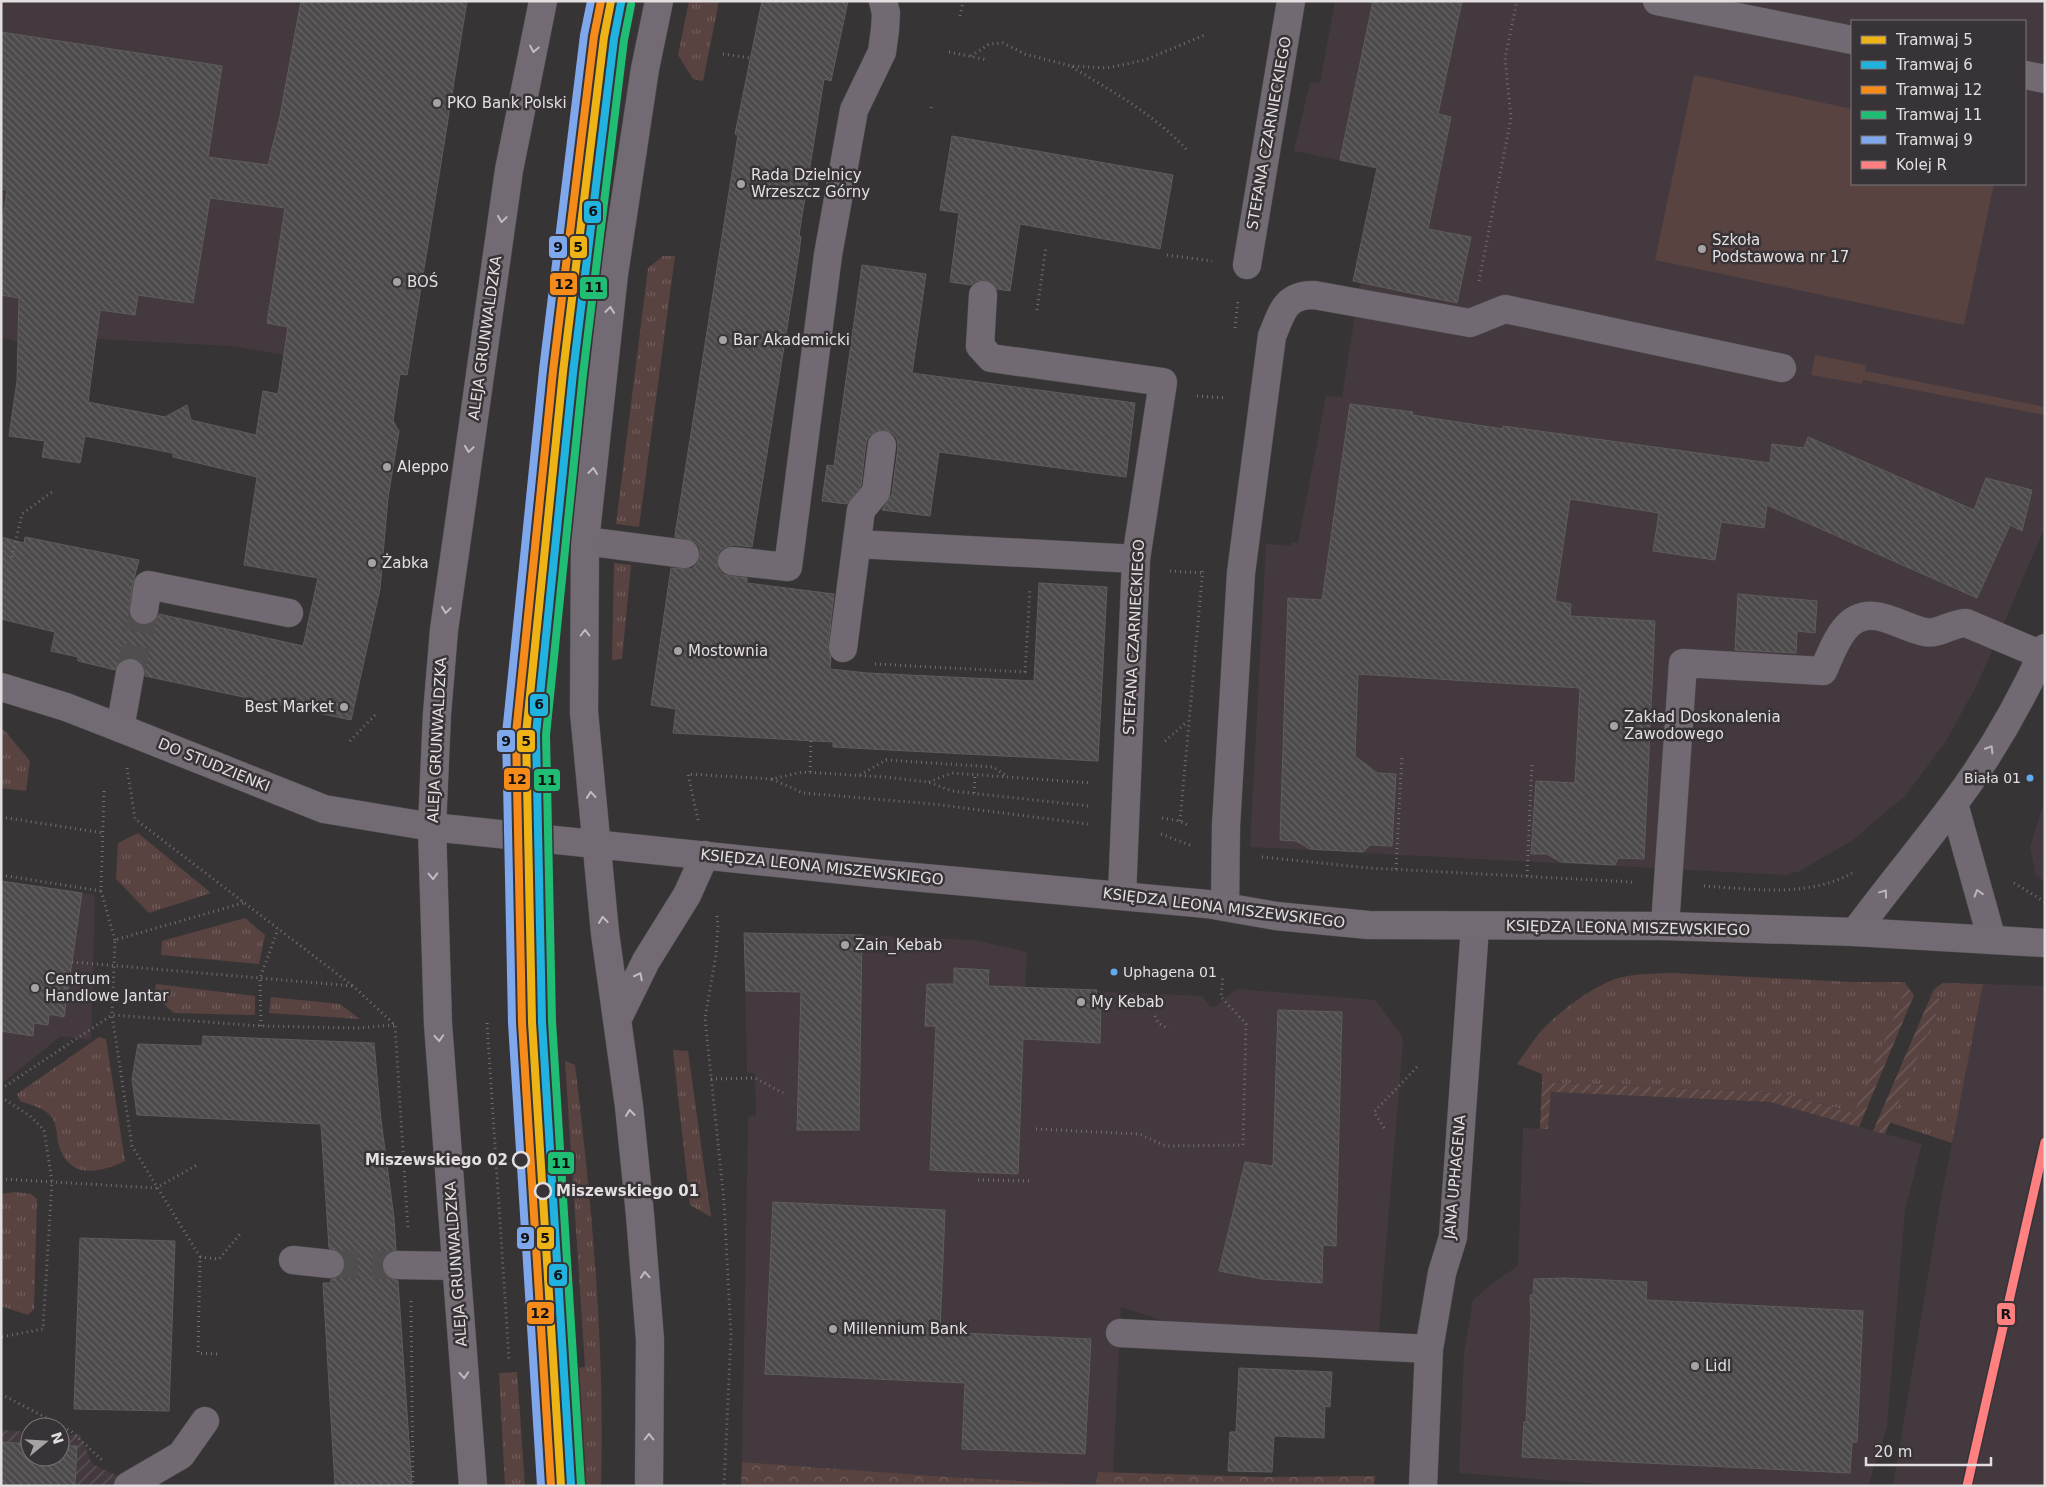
<svg xmlns="http://www.w3.org/2000/svg" width="2046" height="1487" font-family="'DejaVu Sans',sans-serif">
<defs>
<pattern id="industrial-furrows" width="10" height="10" patternUnits="userSpaceOnUse" patternTransform="scale(1.25)"><rect width="10" height="10" fill="#43393f"/><path d="M-1 1l2-2M0 10L10 0M9 11l2-2" fill="none" stroke="#5e555a"/></pattern>
<pattern id="grass-tufts" width="24" height="20" patternUnits="userSpaceOnUse" patternTransform="scale(1.25)"><rect width="24" height="20" fill="#594341"/><path d="M3 7l-1-3M5 7V3M7 7l1-3M15 17l-1-3M17 17v-4M19 17l1-3" fill="none" stroke="#715e5c"/></pattern>
<pattern id="park-crowns" width="20" height="18" patternUnits="userSpaceOnUse" patternTransform="scale(1.25)"><rect width="20" height="18" fill="#594341"/><path d="M2 6a3 3 0 1 1 6 0M12 15a3 3 0 1 1 6 0" fill="none" stroke="#715e5c"/></pattern>
<pattern id="garden-furrows" width="10" height="10" patternUnits="userSpaceOnUse" patternTransform="scale(1.25)"><rect width="10" height="10" fill="#594341"/><path d="M-1 1l2-2M0 10L10 0M9 11l2-2" fill="none" stroke="#715e5c"/></pattern>
<pattern id="building-back-hatch" width="6" height="6" patternUnits="userSpaceOnUse" patternTransform="scale(1.25)"><rect width="6" height="6" fill="#4d4a4b"/><path d="M-1 5l2 2M0 0l6 6M5-1l2 2" fill="none" stroke="#666465"/></pattern>
</defs>
<rect width="100%" height="100%" fill="#373436"/>
<!-- built -->
<path fill="#43393f" fill-rule="evenodd" d="M1,1H280L460,34L407,375L230,346L96,339L61,334L18,342L1,338Z
M1335,1H2045V527L1978,683L1946,741L1906,795L1853,840L1800,871L1785,875L1250,847L1266,544L1291,546V542L1298,543L1326,396L1342,397L1360,283L1353,281L1366,216L1372,217L1382,169L1294,151L1310,82L1320,83ZM1852,21H2025V184H1852Z
M2045,799V882L2036,875L2030,847Z
M1,881L95,895L91,1040L61,1036L1,1084Z
M744,933L862,935L974,940L1027,952L1025,988L1202,996L1211,1007L1216,1006L1237,989L1375,1000L1402,1036L1403,1042L1379,1332L1171,1323L1121,1307L1113,1472H1098L1097,1485L949,1477L742,1462L748,1117L756,1116L755,1073H747Z
M1983,984L2045,986V1486H1893L1940,1204Z
M1551,1092L1770,1102L1922,1144L1905,1211L1887,1427L1868,1486H1626L1459,1473L1464,1353L1473,1300L1491,1284L1518,1266L1523,1128L1548,1129Z"/>
<!-- industrial -->
<path fill="url(#industrial-furrows)" d="M1,1430L30,1432V1457H60V1434L80,1435L92,1464L122,1478L121,1486H1Z"/>
<!-- grass -->
<path fill="url(#grass-tufts)" d="M689,1H719L703,81L693,79L678,55Z
M663,256H675L639,527L616,524L648,268Z
M614,563L631,565L622,659L612,660Z
M1,729L6,732L30,761L26,791L1,788Z
M138,833L211,893L149,913L116,879L118,843Z
M245,918L265,935L259,964L161,955L162,941Z
M1673,973L1851,982H1905L1907,986L1855,1113L1781,1093L1542,1082V1074L1517,1064C1524,1055 1530,1045 1537,1036C1555,1014 1589,989 1615,979C1634,973 1654,974 1673,973Z
M1943,983L1983,984L1952,1143L1889,1122L1942,1000L1931,996L1934,989Z
M156,984L255,996V1015L174,1013L154,996Z
M271,997L340,1004L360,1019L269,1013Z
M99,1037L106,1039L125,1161C102,1172 72,1180 60,1149C56,1140 58,1128 53,1119C46,1108 31,1105 20,1101L17,1094Z
M673,1050L688,1051L711,1217L690,1205Z
M565,1061L575,1065C592,1205 605,1345 601,1486H570L564,1370L585,1367Z
M15,1192L31,1194L37,1199L34,1309L28,1315L1,1306V1194Z
M517,1372L525,1486H505L499,1373Z"/>
<!-- park -->
<path fill="url(#park-crowns)" d="M742,1462L949,1477L1096,1485L1098,1472L1265,1477L1375,1476L1374,1486H741Z"/>
<!-- garden -->
<path fill="url(#garden-furrows)" d="M1907,986L1914,995L1859,1127L1770,1102L1551,1092L1548,1129H1540L1542,1082L1781,1093L1854,1113Z
M1931,996L1942,1000L1885,1134L1873,1131Z"/>
<!-- pitch -->
<path fill="#594341" d="M1694,75L1852,109V184H1994L1964,325L1655,260Z
M1815,355L1866,365L1865,371L2045,407V415L1863,380L1862,384L1811,375Z"/>
<!-- building -->
<path fill="url(#building-back-hatch)" stroke="#5f5c5d" fill-rule="evenodd" d="M301,1H467L407,375L400,374L393,421L399,431L388,498L380,589L351,720L145,676L144,667L140,661L133,658L124,659L118,663L115,670L78,661V657L51,651L55,632L1,619V537L24,543L25,537L139,560L133,583L129,608L130,616L135,622L141,625L150,624L156,620L159,614L303,646L318,578L244,565L257,477L173,457V453L85,436L80,463L42,457L45,441L9,436L17,381L19,298L1,295V231L7,190L1,189V32L222,66L208,157L268,165L280,116ZM210,198L285,208L267,323L288,327L278,394L263,391L256,435L191,420L187,405L165,417L88,402L100,310L135,315L138,295L193,303Z
M762,1H848L831,81L824,79L799,235L801,237L799,253L752,547L734,545L725,547L719,552L717,559L718,568L723,574L730,576L747,578V583L834,594L828,646L831,657L830,669L867,673L1034,681L1039,583L1107,587L1098,761L833,747V742L673,733L676,709L651,705L671,568L691,569L697,564L700,556V548L695,542L675,537V535L738,135L735,134Z
M1373,1H1462L1438,114L1451,117L1428,229L1471,237L1457,303L1353,281L1377,168L1340,160Z
M952,136L1173,175L1160,249L1020,224L1010,291L997,289L992,282L984,280L976,281L971,285L950,282L959,213L940,210Z
M862,265L926,274L912,373L1135,403L1126,477L939,452L930,516L882,510L892,494L898,447L897,439L892,433L883,430L876,431L869,436L866,443L861,486L847,504L822,501L827,465L834,466Z
M1350,404L1413,412L1412,415L1503,429V426L1770,463L1772,444L1804,448L1808,437L1974,510L1986,478L2032,490L2022,531L2010,525L1977,598L1767,505L1764,528L1721,522L1715,560L1653,551L1659,513L1570,499L1555,601L1571,604L1570,616L1655,621L1644,859L1618,858L1615,865L1561,862L1547,854H1531L1536,781L1575,783L1580,688L1358,674L1355,756L1377,773L1396,774L1392,846L1370,845L1363,852L1310,849L1296,841L1280,840L1288,598L1322,600Z
M1738,594L1817,601L1815,633L1797,631L1796,653L1735,650Z
M1,881L82,893L64,1017L49,1014L48,1025L34,1023L33,1036L1,1031Z
M744,933L862,935L859,1130H797L801,992L746,991Z
M954,968L989,970L988,986L1097,990L1094,1004H1101L1100,1043L1023,1039L1018,1174L930,1170L936,1026H925L927,984H954Z
M1278,1010L1342,1012L1336,1246L1323,1245L1322,1283L1262,1279L1219,1271L1245,1162L1273,1166Z
M203,1036L374,1043L381,1120L394,1218L396,1250L389,1252L384,1257L381,1265L384,1273L389,1278L398,1281L412,1486H335L323,1283H331V1279L337,1278L342,1274L346,1265L344,1257L340,1252L329,1248L321,1124L137,1115L132,1079L138,1044L202,1046Z
M773,1202L945,1210L940,1332L1091,1339L1085,1454L962,1449L965,1383L765,1374Z
M80,1238L175,1241L169,1411L74,1409Z
M1564,1278L1647,1282L1646,1300L1863,1311L1857,1442H1852L1850,1473L1522,1457L1524,1422H1526L1531,1317L1530,1295H1533L1534,1279Z
M1239,1368L1332,1372L1330,1407L1325,1406L1324,1438L1274,1436L1272,1472L1228,1471L1230,1432H1236Z
M1,1442L30,1444V1457H60V1445L77,1446L75,1486H1Z"/>
<g fill="none" stroke-linecap="round" stroke-linejoin="round">
<!-- minor-tunnel -->
<path stroke="#514e50" stroke-width="28" stroke-dasharray="28 14" stroke-linecap="butt" d="M130,673L144,610
M330,1264L397,1265"/>
<defs>
<path id="minor" d="M1657,1L1852,40
M2025,75L2045,79
M1247,265L1291,1
M983,295L980,346L991,358L1163,382L1136,559L1122,895
M585,541L685,554
M857,544L1136,559
M732,561L788,567L828,255L854,110L882,52L885,30L886,13L883,1
M144,610L148,585L289,613
M843,648L861,510L876,492L882,445
M120,728L130,673
M1954,804L1992,940
M1225,906L1226,826L1241,573L1272,336C1282,313 1284,295 1314,295L1470,323L1505,309L1782,368
M1665,926L1683,663L1823,671C1833,650 1843,613 1874,616C1890,617 1909,629 1925,632C1938,635 1952,623 1966,623L2042,655
M1855,932C1887,889 1921,848 1953,805C1989,757 2020,703 2045,648
M293,1260L330,1264
M397,1265L456,1266
M1120,1333L1429,1349
M128,1486L181,1455L205,1421
M1423,1486L1429,1349L1442,1273L1453,1237L1475,927"/>
<path id="major" d="M1,687L66,707L120,728L324,809L432,827L881,874L1207,904L1276,916L1368,925L1665,926L1855,932L2045,943
M617,1020L646,961L687,895L705,855
M473,1486L438,1024L432,827L437,714L444,630L509,170L543,1
M649,1486L650,1340L640,1215L629,1106L605,933L584,712L585,541L614,274L645,69L659,1"/>
</defs>
<!-- minor casing -->
<use href="#minor" stroke="#525051" stroke-width="29"/>
<!-- major casing -->
<use href="#major" stroke="#525051" stroke-width="29"/>
<!-- path -->
<path stroke="#746f74" stroke-width="3" stroke-dasharray="1 4" stroke-linecap="butt" d="M960,16L963,2
M949,52L988,60
M723,54L750,58
M971,56L989,44L1003,43L1025,54L1071,66L1107,68L1145,60L1207,34
M1072,67C1111,91 1154,114 1186,149
M931,108L932,104
M1167,255L1212,261
M1479,281L1511,118L1505,58L1517,1
M1037,310L1046,247
M1235,328L1238,300
M1197,396L1225,398
M12,557L22,514L52,492
M1170,571L1202,573
M875,664L1025,672L1030,589
M350,741L375,715
M1165,741L1187,722
M127,768L135,819L353,986L395,1025L408,1230
M810,772L811,740
M860,775L886,760L993,767L1007,776
M772,779L803,793L933,804L1088,824
M929,782L952,773L1091,783
M104,791L101,891L115,940
M974,793L975,775
M1,817L103,833
M1162,818L1180,821L1189,826
M698,820L688,774L772,779L802,772L885,777L928,782L952,791L1089,806
M1180,821L1203,568
M1161,834L1190,845
M1262,857L1369,868L1633,882
M1396,869L1402,755
M1,875L101,891
M1527,876L1532,762
M2014,883L2045,902
M1704,886C1754,889 1807,898 1852,873
M717,916L718,925L716,955L705,1018L724,1201L731,1335L724,1486
M72,962L353,986
M1155,1016L1158,1023L1169,1029
M548,1022L553,1062L572,1357
M487,1023L509,1359
M261,1026L260,978L278,929
M711,1079L755,1078L783,1093
M1,1089L112,1015L261,1026L357,1028L394,1025
M1,1097L30,1116L44,1130L52,1181L43,1329L1,1337
M1384,1128L1374,1112L1417,1067
M1036,1129L1139,1134L1166,1146L1243,1145L1246,1024L1221,997L1223,976
M1,1179L156,1188L197,1165
M978,1180L1032,1181
M200,1257L219,1259L240,1234
M411,1301L413,1486
M217,1354L198,1353L200,1257L132,1146L112,1015L115,940L243,903
M1,1394L71,1431L104,1462"/>
<!-- minor -->
<use href="#minor" stroke="#726a72" stroke-width="28"/>
<!-- major -->
<use href="#major" stroke="#736b73" stroke-width="28"/>
<defs>
<path id="rail-1" d="M1967,1486L2045,1142"/>
</defs>
<!-- rail-1 casing -->
<use href="#rail-1" stroke="#383336" stroke-width="12"/>
<!-- rail-1 -->
<use href="#rail-1" stroke="#ff8080" stroke-width="9"/>
<defs>
<path id="tram-1" d="M561,1486L532,1022L526,734L563,372L604,37L611,1"/>
<path id="tram-2" d="M571,1485L542,1022L536,734L573,373L614,39L621,3"/>
<path id="tram-3" d="M551,1486L522,1023L516,734L553,371L594,36L601,1"/>
<path id="tram-4" d="M581,1485L552,1021L546,735L583,374L624,40L631,5"/>
<path id="tram-5" d="M541,1486L512,1023L506,734L543,370L584,35L591,1"/>
</defs>
<!-- tram-1 casing -->
<use href="#tram-1" stroke="#383336" stroke-width="11"/>
<!-- tram-2 casing -->
<use href="#tram-2" stroke="#383336" stroke-width="11"/>
<!-- tram-3 casing -->
<use href="#tram-3" stroke="#383336" stroke-width="11"/>
<!-- tram-4 casing -->
<use href="#tram-4" stroke="#383336" stroke-width="11"/>
<!-- tram-5 casing -->
<use href="#tram-5" stroke="#383336" stroke-width="11"/>
<!-- tram-1 -->
<use href="#tram-1" stroke="#eeb416" stroke-width="8"/>
<!-- tram-2 -->
<use href="#tram-2" stroke="#20b3df" stroke-width="8"/>
<!-- tram-3 -->
<use href="#tram-3" stroke="#f58c1a" stroke-width="8"/>
<!-- tram-4 -->
<use href="#tram-4" stroke="#20bd74" stroke-width="8"/>
<!-- tram-5 -->
<use href="#tram-5" stroke="#7fa7ec" stroke-width="8"/>
</g>
<!-- one-way arrows -->
<defs><path id="oneway-chevron" d="M-2-3.5L2.5 0L-2 3.5" fill="none" stroke-width="1.6" stroke-linecap="round" stroke-linejoin="round" transform="scale(1.25)"/></defs>
<g stroke="#c1bcc0">
<use href="#oneway-chevron" transform="translate(534 49) rotate(101)"/>
<use href="#oneway-chevron" transform="translate(502 219) rotate(98)"/>
<use href="#oneway-chevron" transform="translate(610 310) rotate(-84)"/>
<use href="#oneway-chevron" transform="translate(469 449) rotate(98)"/>
<use href="#oneway-chevron" transform="translate(593 471) rotate(-84)"/>
<use href="#oneway-chevron" transform="translate(446 610) rotate(98)"/>
<use href="#oneway-chevron" transform="translate(585 633) rotate(-90)"/>
<use href="#oneway-chevron" transform="translate(591 795) rotate(-95)"/>
<use href="#oneway-chevron" transform="translate(433 876) rotate(88)"/>
<use href="#oneway-chevron" transform="translate(603 920) rotate(-96)"/>
<use href="#oneway-chevron" transform="translate(639 976) rotate(-63)"/>
<use href="#oneway-chevron" transform="translate(439 1038) rotate(86)"/>
<use href="#oneway-chevron" transform="translate(630 1113) rotate(-96)"/>
<use href="#oneway-chevron" transform="translate(645 1275) rotate(-94)"/>
<use href="#oneway-chevron" transform="translate(464 1375) rotate(86)"/>
<use href="#oneway-chevron" transform="translate(649 1437) rotate(-90)"/>
</g>
<g stroke="#bbb6ba">
<use href="#oneway-chevron" transform="translate(1990 749) rotate(-58)"/>
<use href="#oneway-chevron" transform="translate(1884 893) rotate(-53)"/>
<use href="#oneway-chevron" transform="translate(1978 893) rotate(-107)"/>
</g>
<!-- markers -->
<g fill="#a7a3a5" stroke="#383336" stroke-width="2">
<circle cx="437" cy="103" r="5"/>
<circle cx="741" cy="184" r="5"/>
<circle cx="1702" cy="249" r="5"/>
<circle cx="397" cy="282" r="5"/>
<circle cx="723" cy="340" r="5"/>
<circle cx="387" cy="467" r="5"/>
<circle cx="372" cy="563" r="5"/>
<circle cx="678" cy="651" r="5"/>
<circle cx="344" cy="707" r="5"/>
<circle cx="1614" cy="726" r="5"/>
<circle cx="845" cy="945" r="5"/>
<circle cx="35" cy="988" r="5"/>
<circle cx="1081" cy="1002" r="5"/>
<circle cx="833" cy="1329" r="5"/>
<circle cx="1695" cy="1366" r="5"/>
</g>
<g fill="#60acee" stroke="#383336" stroke-width="2">
<circle cx="2030" cy="778" r="4.5"/>
<circle cx="1114" cy="972" r="4.5"/>
</g>
<g fill="#383336" stroke="#e3dfe1" stroke-width="2.5">
<circle cx="521" cy="1160" r="8"/>
<circle cx="543" cy="1191" r="8"/>
</g>
<g text-anchor="middle" stroke-width="5" stroke-linejoin="round" paint-order="stroke">
<!-- bus labels -->
<g font-size="14" fill="#e3dfe1" stroke="#383336" text-anchor="end">
<text x="2021" y="783">Biała 01</text>
<text x="1123" y="977" text-anchor="start">Uphagena 01</text>
</g>
<!-- poi labels -->
<g font-size="15" fill="#e3dfe1" stroke="#383336" text-anchor="start">
<text x="447" y="108">PKO Bank Polski</text>
<text x="751" y="180">Rada Dzielnicy<tspan x="751" dy="17">Wrzeszcz Górny</tspan></text>
<text x="1712" y="245">Szkoła<tspan x="1712" dy="17">Podstawowa nr 17</tspan></text>
<text x="407" y="287">BOŚ</text>
<text x="733" y="345">Bar Akademicki</text>
<text x="397" y="472">Aleppo</text>
<text x="382" y="568">Żabka</text>
<text x="688" y="656">Mostownia</text>
<text x="334" y="712" text-anchor="end">Best Market</text>
<text x="1624" y="722">Zakład Doskonalenia<tspan x="1624" dy="17">Zawodowego</tspan></text>
<text x="855" y="950">Zain_Kebab</text>
<text x="45" y="984">Centrum<tspan x="45" dy="17">Handlowe Jantar</tspan></text>
<text x="1091" y="1007">My Kebab</text>
<text x="843" y="1334">Millennium Bank</text>
<text x="1705" y="1371">Lidl</text>
</g>
<!-- street labels -->
<g font-size="15" fill="#e3dfe1" stroke="#383336">
<text transform="translate(1269 133) rotate(-80)" y="5">STEFANA CZARNIECKIEGO</text>
<text transform="translate(485 338) rotate(-82)" y="5">ALEJA GRUNWALDZKA</text>
<text transform="translate(1134 637) rotate(-87)" y="5">STEFANA CZARNIECKIEGO</text>
<text transform="translate(437 740) rotate(-87)" y="5">ALEJA GRUNWALDZKA</text>
<text transform="translate(214 765) rotate(22)" y="5">DO STUDZIENKI</text>
<text transform="translate(822 867) rotate(6)" y="5">KSIĘDZA LEONA MISZEWSKIEGO</text>
<text transform="translate(1224 908) rotate(7)" y="5">KSIĘDZA LEONA MISZEWSKIEGO</text>
<text transform="translate(1628 928) rotate(1)" y="5">KSIĘDZA LEONA MISZEWSKIEGO</text>
<text transform="translate(1455 1177) rotate(-85)" y="5">JANA UPHAGENA</text>
<text transform="translate(456 1264) rotate(-94)" y="5">ALEJA GRUNWALDZKA</text>
</g>
<!-- stop labels -->
<g font-size="15" font-weight="bold" fill="#e3dfe1" stroke="#383336" text-anchor="end">
<text x="508" y="1165">Miszewskiego 02</text>
<text x="556" y="1196" text-anchor="start">Miszewskiego 01</text>
</g>
</g>
<g stroke="#383336" stroke-width="2">
<rect x="583" y="200" width="19" height="24" rx="5" fill="#20b3df"/>
<rect x="548" y="235" width="20" height="24" rx="5" fill="#7fa7ec"/>
<rect x="569" y="235" width="19" height="24" rx="5" fill="#eeb416"/>
<rect x="549" y="272" width="29" height="24" rx="5" fill="#f58c1a"/>
<rect x="579" y="276" width="29" height="24" rx="5" fill="#20bd74"/>
<rect x="529" y="693" width="20" height="24" rx="5" fill="#20b3df"/>
<rect x="496" y="729" width="20" height="24" rx="5" fill="#7fa7ec"/>
<rect x="516" y="729" width="20" height="24" rx="5" fill="#eeb416"/>
<rect x="503" y="767" width="28" height="24" rx="5" fill="#f58c1a"/>
<rect x="533" y="768" width="28" height="24" rx="5" fill="#20bd74"/>
<rect x="547" y="1151" width="28" height="24" rx="5" fill="#20bd74"/>
<rect x="516" y="1226" width="19" height="24" rx="5" fill="#7fa7ec"/>
<rect x="536" y="1226" width="19" height="24" rx="5" fill="#eeb416"/>
<rect x="548" y="1263" width="20" height="24" rx="5" fill="#20b3df"/>
<rect x="526" y="1301" width="29" height="24" rx="5" fill="#f58c1a"/>
<rect x="1996" y="1302" width="20" height="24" rx="5" fill="#ff8080"/>
</g>
<g font-size="14" text-anchor="middle" font-weight="bold" fill="#111">
<text x="593" y="216">6</text>
<text x="558" y="252">9</text>
<text x="578" y="252">5</text>
<text x="564" y="289">12</text>
<text x="594" y="292">11</text>
<text x="539" y="709">6</text>
<text x="506" y="746">9</text>
<text x="526" y="746">5</text>
<text x="517" y="784">12</text>
<text x="547" y="785">11</text>
<text x="561" y="1168">11</text>
<text x="525" y="1243">9</text>
<text x="545" y="1243">5</text>
<text x="558" y="1280">6</text>
<text x="540" y="1318">12</text>
<text x="2006" y="1319">R</text>
</g>
<!-- border -->
<rect width="2046" height="1487" fill="none" stroke="#e3dfe1" stroke-width="5"/>
<!-- legend -->
<rect x="1851" y="20" width="175" height="165" fill="#383336" stroke="#7c787a"/>
<rect x="1861" y="36" width="25" height="8" fill="#eeb416" stroke="#7c787a"/>
<text x="1896" y="45" font-size="15" fill="#e3dfe1">Tramwaj 5</text>
<rect x="1861" y="61" width="25" height="8" fill="#20b3df" stroke="#7c787a"/>
<text x="1896" y="70" font-size="15" fill="#e3dfe1">Tramwaj 6</text>
<rect x="1861" y="86" width="25" height="8" fill="#f58c1a" stroke="#7c787a"/>
<text x="1896" y="95" font-size="15" fill="#e3dfe1">Tramwaj 12</text>
<rect x="1861" y="111" width="25" height="8" fill="#20bd74" stroke="#7c787a"/>
<text x="1896" y="120" font-size="15" fill="#e3dfe1">Tramwaj 11</text>
<rect x="1861" y="136" width="25" height="8" fill="#7fa7ec" stroke="#7c787a"/>
<text x="1896" y="145" font-size="15" fill="#e3dfe1">Tramwaj 9</text>
<rect x="1861" y="161" width="25" height="8" fill="#ff8080" stroke="#7c787a"/>
<text x="1896" y="170" font-size="15" fill="#e3dfe1">Kolej R</text>
<!-- north arrow -->
<g transform="translate(45 1442) rotate(72)"><circle r="24" fill="#383336" stroke="#7c787a"/>
<path d="M0-4L9 19L0 12L-9 19Z" fill="#a7a3a5"/>
<text y="-8" font-size="14" font-weight="bold" text-anchor="middle" fill="#e3dfe1">N</text>
</g>
<!-- scale -->
<path d="M1866 1457v8h125v-8" fill="none" stroke="#e3dfe1" stroke-width="2.5"/>
<text x="1874" y="1457" font-size="15" fill="#e3dfe1" stroke="#383336" stroke-width="4" paint-order="stroke">20 m</text>
</svg>
